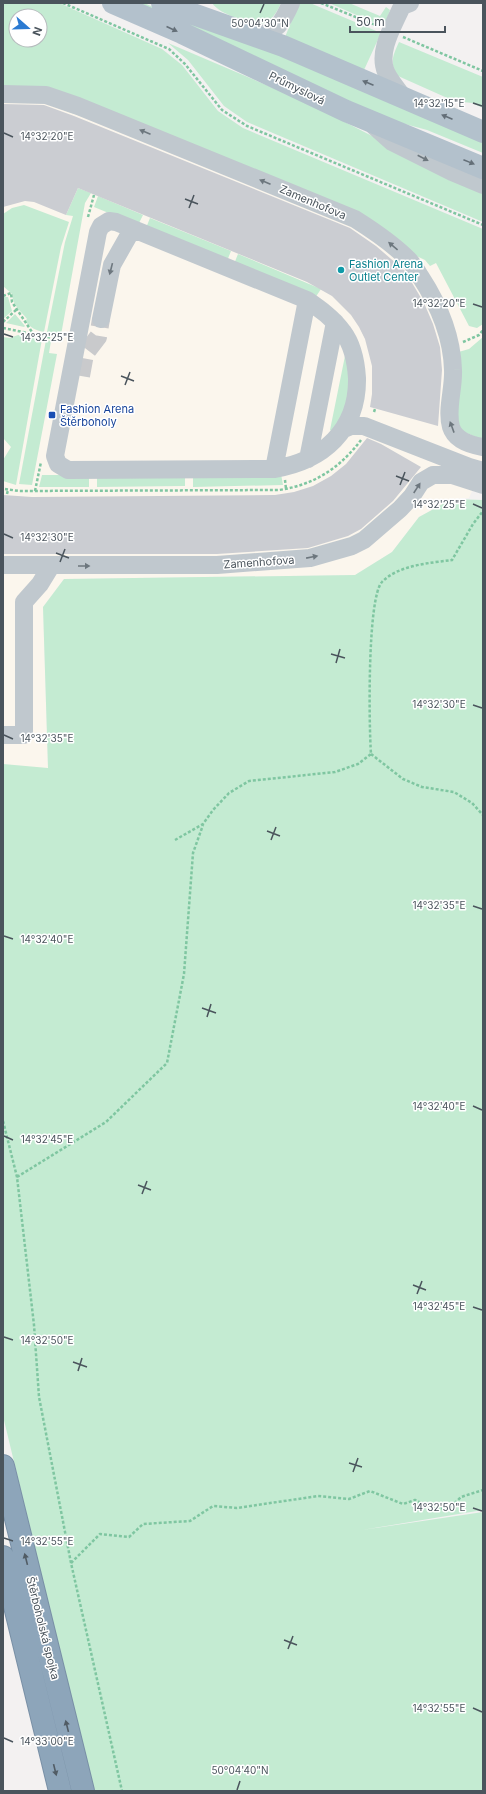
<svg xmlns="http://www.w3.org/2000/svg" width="486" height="1794" font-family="Inter,sans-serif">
<rect width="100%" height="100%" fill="#f3f1f1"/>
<!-- commercial -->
<path fill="#fbf6ed" d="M3,67L483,259V466L469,498L452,499L419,517L392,552L355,575L64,579L43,607L48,769L3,764Z"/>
<!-- green -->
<path fill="#c4ebd2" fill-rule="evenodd" d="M3,3H59L162,49L182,65L218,111L243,128L483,229V324L477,328L469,326L436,263L430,266L425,260L410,253L375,223L3,88ZM16,16H40V40H16Z
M130,3H144L188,22L259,44L483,140V153L427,130L379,117Z
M212,3H281C269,30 257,27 233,17C225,13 217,10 212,3Z
M299,3H310L381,33L364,70L285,37Z
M329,3H349L380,16L386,7L390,10L384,27Z
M399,42L483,77V108L472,103L454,101L398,76C389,64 393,55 399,42Z
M168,43L306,102L442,172L483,189V222L247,122L224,106L188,60Z
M78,188L91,193L85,203L61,335L47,332L65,242L73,216L66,215Z
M98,196L143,215L138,225L94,207Z
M24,205L69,222L61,247L44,332C35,330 31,328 25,321L27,319C20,310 13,306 12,294L3,286V214L12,208Z
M150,218L231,251L227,261L146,228Z
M238,254L321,289L315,298L234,264Z
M3,297H8L12,311L3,319Z
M15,314L25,326L24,327L6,323Z
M18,335L42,339L16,485L3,481V460L11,447L3,438V337L10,338Z
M483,337V440L462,431L457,420L455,353L469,349Z
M46,340L51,341L49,353L57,354L32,485L19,484Z
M346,351L348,356V406L333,432L330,430Z
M281,474L283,485L193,487V475Z
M42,475H89V487H39Z
M97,475H185V486L97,487Z
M452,499L483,500V1510L362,1530L483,1512V1791H93L3,1416V764L48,768L43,607L64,579L355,575L392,552L419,517Z"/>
<!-- building -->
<path fill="#cbcdd2" d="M3,104L44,105L74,116L350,228L376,246L405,271L424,303L433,324L440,347L442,370L438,426L370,407L372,394V366L365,339L359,327L351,315L332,296L307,282L78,188L66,215L34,202L25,201L3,207Z
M367,438L381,444L421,467L393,501L361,529L348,536L308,548L217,554H3V495L32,497L275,495L294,492L313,486L331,476L346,464Z"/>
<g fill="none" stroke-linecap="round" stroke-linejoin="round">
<!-- minor-tunnel -->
<path stroke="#c9cacc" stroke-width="18" stroke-dasharray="18 9" stroke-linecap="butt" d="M81,376L85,354L98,337L101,319"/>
<defs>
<path id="highway" d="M3,1466L83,1791
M3,1557L60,1791"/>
</defs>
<!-- highway casing -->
<use href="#highway" stroke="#7990a6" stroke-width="24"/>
<!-- path -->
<path stroke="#7fc6a1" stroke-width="2.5" stroke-dasharray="3 2" stroke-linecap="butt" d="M63,3L169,49L185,64L222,110L247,126L483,225
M321,3L378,26
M403,37L483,71
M88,217L94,195
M3,296L11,293L12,302L32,332
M3,322L17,309
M3,328L63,340
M463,342L479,335L483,330
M374,412L375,409
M285,480L286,489
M5,489L19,491L279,490C314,485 340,468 361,440
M35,491L41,462
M7,494L8,490
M371,754L403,779L422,787L454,792L472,803L483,815
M175,840L203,824L213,810L229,793L249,781L335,772L358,764L371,754C369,728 367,598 382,582C398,565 430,563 452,560L473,524L483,511
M3,1121L17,1177L34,1325L39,1397L71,1563L122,1791
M17,1177L106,1122L167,1063L184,974L193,853L203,825
M71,1563L100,1534L129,1537L143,1524L190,1521L213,1506L237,1508L318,1496L349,1499L370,1491L403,1504L415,1500L436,1510L452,1506L461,1497L483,1490"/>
<!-- minor -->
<path stroke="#c0c8ce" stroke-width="18" d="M255,35C277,34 283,21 291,3
M3,94L46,95L78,106L355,219C374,231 392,243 408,259C413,264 417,271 420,276C439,305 452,335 453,370C454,388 446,410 451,427C455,440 471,445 483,447
M404,98C398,90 390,81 386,72C377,51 394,25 402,6L410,3
M374,126L392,142L452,172L483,185
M109,221L116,222L307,300C320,309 333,318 343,332C352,344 356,362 357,378C358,430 323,461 274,469L68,470L58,464L55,456L98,232L101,226Z
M101,319L112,265L129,235L131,232H140
M344,429L351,426H364L469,467L483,471
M308,459L335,322
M274,469L307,300
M3,565H217L310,558L352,546L364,540L400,509L412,496L421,482L433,475H452L483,485
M3,735H24V602L40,584L51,566"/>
<!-- major -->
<path stroke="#b3c1cc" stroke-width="22" d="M113,3L182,33L346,111L483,168
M162,3L283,46L483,132"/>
<!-- highway -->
<use href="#highway" stroke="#8da5ba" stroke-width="22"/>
</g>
<!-- one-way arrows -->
<defs><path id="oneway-solid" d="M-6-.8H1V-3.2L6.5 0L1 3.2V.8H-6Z"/></defs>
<g fill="#646f78">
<use href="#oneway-solid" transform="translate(172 29) rotate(24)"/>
<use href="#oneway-solid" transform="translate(368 83) rotate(-157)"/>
<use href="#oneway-solid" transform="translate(447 117) rotate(-157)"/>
<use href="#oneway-solid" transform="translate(469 162) rotate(22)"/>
</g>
<g fill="#6d777e">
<use href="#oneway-solid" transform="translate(145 132) rotate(-157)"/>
<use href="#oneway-solid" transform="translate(423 158) rotate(27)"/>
<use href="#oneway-solid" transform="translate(265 182) rotate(-157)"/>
<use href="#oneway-solid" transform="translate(393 246) rotate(-140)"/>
<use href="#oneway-solid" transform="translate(111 269) rotate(104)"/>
<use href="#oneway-solid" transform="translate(452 427) rotate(-110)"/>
<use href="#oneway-solid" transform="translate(417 488) rotate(-57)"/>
<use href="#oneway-solid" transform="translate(312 557) rotate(-11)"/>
<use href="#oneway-solid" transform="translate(84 566)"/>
</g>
<g fill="#515c65">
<use href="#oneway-solid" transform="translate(26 1559) rotate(-104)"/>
<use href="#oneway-solid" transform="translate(67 1726) rotate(-104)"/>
<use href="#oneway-solid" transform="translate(55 1770) rotate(76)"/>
</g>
<!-- ticks -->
<path fill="none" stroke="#4a545c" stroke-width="1.5" d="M260,13L264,4M473,103L482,106M4,133L13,137M185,199L198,204M189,208L194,195M473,304L482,307M4,334L13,337M121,376L134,381M125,385L130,372M396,476L409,481M400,485L405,472M473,504L482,508M4,534L13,538M56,553L69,558M60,562L65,549M331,654L345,658M336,663L340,649M473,705L482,708M4,735L13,739M267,831L280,836M271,840L276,827M473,906L482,909M4,936L13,939M202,1008L216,1013M207,1017L211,1004M473,1106L482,1110M4,1136L13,1140M138,1185L151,1190M142,1194L147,1181M413,1285L426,1290M417,1294L422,1281M473,1307L482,1310M4,1337L13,1340M73,1362L87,1367M78,1371L82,1358M349,1463L362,1467M353,1472L358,1458M473,1508L482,1511M4,1538L13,1541M284,1640L297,1645M288,1649L293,1636M473,1708L482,1712M4,1738L13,1742M237,1790L240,1781"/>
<!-- markers -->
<circle fill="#0f9aa8" stroke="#fff" stroke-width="1.5" cx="341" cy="270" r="4"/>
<rect fill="#1a4fb4" stroke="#fff" stroke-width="1.5" x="48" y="411" width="8" height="8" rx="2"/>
<g text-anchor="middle" stroke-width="3" stroke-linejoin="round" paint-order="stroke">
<!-- street labels -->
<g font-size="11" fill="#4a545c" stroke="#fff">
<text transform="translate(297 88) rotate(26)" y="4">Průmyslová</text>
<text transform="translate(313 202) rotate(23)" y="4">Zamenhofova</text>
<text transform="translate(259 562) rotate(-4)" y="4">Zamenhofova</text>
<text transform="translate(43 1628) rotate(76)" y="4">Štěrboholská spojka</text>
</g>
<!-- culture labels -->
<g font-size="11" fill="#0d838f" stroke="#fff" text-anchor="start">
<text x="349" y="268">Fashion Arena<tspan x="349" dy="13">Outlet Center</tspan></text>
</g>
<!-- transit labels -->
<g font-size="11" fill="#164399" stroke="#fff" text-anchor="start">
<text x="60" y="413">Fashion Arena<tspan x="60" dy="13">Štěrboholy</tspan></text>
</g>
</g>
<g font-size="10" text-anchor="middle" fill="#4a545c" stroke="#fff" stroke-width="3" stroke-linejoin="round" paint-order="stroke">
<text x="260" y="27">50°04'30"N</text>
<text x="439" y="107">14°32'15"E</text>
<text x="47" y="140">14°32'20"E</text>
<text x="439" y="307">14°32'20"E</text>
<text x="47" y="341">14°32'25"E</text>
<text x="439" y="508">14°32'25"E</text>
<text x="47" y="541">14°32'30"E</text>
<text x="439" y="708">14°32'30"E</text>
<text x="47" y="742">14°32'35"E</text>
<text x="439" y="909">14°32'35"E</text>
<text x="47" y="943">14°32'40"E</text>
<text x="439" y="1110">14°32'40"E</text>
<text x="47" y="1143">14°32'45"E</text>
<text x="439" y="1310">14°32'45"E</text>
<text x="47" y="1344">14°32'50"E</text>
<text x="439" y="1511">14°32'50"E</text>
<text x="47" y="1545">14°32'55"E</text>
<text x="439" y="1712">14°32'55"E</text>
<text x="47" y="1745">14°33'00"E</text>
<text x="240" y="1774">50°04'40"N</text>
</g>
<!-- border -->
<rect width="486" height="1794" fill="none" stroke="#4a545c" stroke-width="8"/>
<!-- north arrow -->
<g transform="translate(28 28) rotate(110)"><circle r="19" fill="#ffffff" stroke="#b7bbbe"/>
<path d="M0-3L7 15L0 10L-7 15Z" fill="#2b7ad2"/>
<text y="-6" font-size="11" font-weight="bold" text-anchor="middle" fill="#4a545c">N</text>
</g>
<!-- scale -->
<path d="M350 26v6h95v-6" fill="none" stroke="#4a545c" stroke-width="2"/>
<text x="356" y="26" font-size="12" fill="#4a545c" stroke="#ffffff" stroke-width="3" paint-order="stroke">50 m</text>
</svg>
